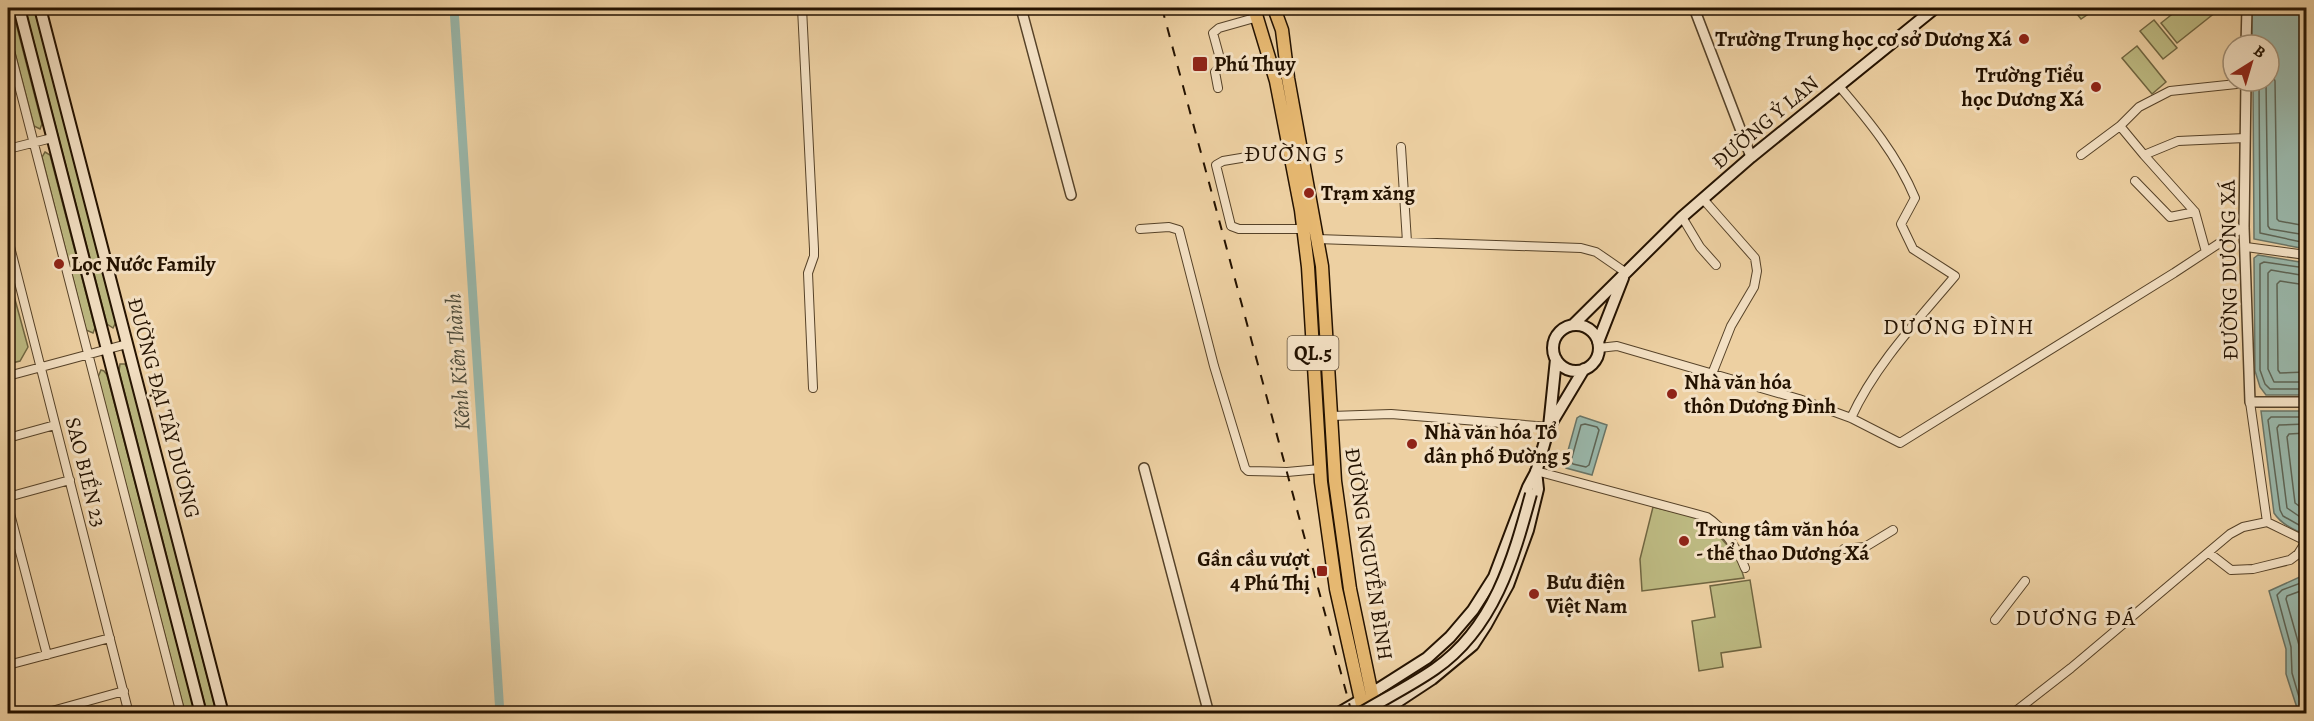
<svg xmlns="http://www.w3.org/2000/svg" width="2314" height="721" font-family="Alegreya,serif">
<rect width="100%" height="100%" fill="#edd0a2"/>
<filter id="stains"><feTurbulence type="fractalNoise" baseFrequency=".00333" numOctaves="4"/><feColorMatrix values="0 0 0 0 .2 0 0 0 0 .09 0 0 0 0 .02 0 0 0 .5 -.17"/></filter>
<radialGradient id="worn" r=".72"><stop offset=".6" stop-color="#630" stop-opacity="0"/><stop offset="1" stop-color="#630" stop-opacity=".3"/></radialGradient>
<!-- green -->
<path fill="#bdba82" stroke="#706641" stroke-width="1.5" d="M8,8H12L42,124L40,129L34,126L8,26Z
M25,8H34L116,322L113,328L107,324Z
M2072,8H2097L2081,19Z
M2180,8H2221L2177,43L2161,23Z
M2154,20L2177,48L2163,59L2140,31Z
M2137,46L2166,82L2152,94L2122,58Z
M45,152L50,155L95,328L93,333L86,330L42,157Z
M8,274L28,347L20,361L8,364Z
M120,364H125L128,369L215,707L213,712L206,709L119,371Z
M101,370L104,371L107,375L195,713H185L98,377Z
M1653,507L1705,519L1738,558L1744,578L1642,591L1640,559Z
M1750,580L1761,647L1721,653L1723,667L1699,671L1692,621L1715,617L1710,586Z"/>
<!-- water -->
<path fill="#99b6a9" stroke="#6a7465" stroke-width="1.5" d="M2252,8H2306V249L2254,239L2253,81H2269V45H2252Z
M2258,255L2306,263V395H2266L2260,387L2255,371L2254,258Z
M2261,411H2306V535C2294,530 2281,524 2274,513Z
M1580,416L1607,425L1592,475L1566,468L1564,465L1577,418Z
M2304,575L2306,576V713L2299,714L2286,674V649L2269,591Z"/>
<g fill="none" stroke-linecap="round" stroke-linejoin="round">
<!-- shore -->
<path stroke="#5e6454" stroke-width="1.5" d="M2269,66L2275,81L2277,219L2279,221L2306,226
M2259,81L2260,233L2306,243
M2266,81L2268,226L2270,229L2306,235
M2306,268L2264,262L2260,264V370L2265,384L2270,389H2306
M2306,276L2271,270L2268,273V369L2274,382H2306
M2306,285L2280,281L2277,284L2278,370L2280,373L2306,372
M2306,417H2271L2268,420L2280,510L2283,516L2306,529
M1585,424L1597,427L1599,430L1589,465L1586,467L1573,464L1571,461L1581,425Z
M2306,424L2279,425L2277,428L2287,508L2306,521
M2306,433L2289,434L2287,437L2295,503L2306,511
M2306,589L2287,596L2286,599L2299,645L2300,672L2306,693
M2304,714L2292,673L2291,647L2277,595L2282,590L2306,581"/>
<!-- canal -->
<path stroke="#99b6a9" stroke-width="9" d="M454,8L500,714"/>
<defs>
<path id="minor" d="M802,8L814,249V256L808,273L813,388
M8,43L181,714
M1839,86C1869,121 1897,155 1915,198L1901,224L1913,249L1955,276C1918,320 1875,365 1851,418
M1218,88L1215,72L1222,66L1213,33L1219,28L1258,17
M1401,147L1407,242
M8,149L52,138
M2081,155L2120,126
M2144,155L2120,126L2139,107L2170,91L2246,83
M1247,157L1223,161L1216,165L1231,226L1239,229H1303
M2135,181L2170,217L2195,212
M1703,199L1755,258L1757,271L1754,287L1731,326L1712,374
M1682,217L1700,247L1716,265
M1140,229L1169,227L1179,230L1214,366L1245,468L1248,471L1287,472L1320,469
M8,239L129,714
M1317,239L1581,248L1596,252L1625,272
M2246,247L2306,255
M2206,252L2195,212L2144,155L2178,141L2245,138
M1599,348L1617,346L1799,399L1851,418L1900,443L2174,273L2244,227
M8,376L127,344
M2250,402L2267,522L2306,541
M1331,416L1391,414L1549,427
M8,438L55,425
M1536,471L1707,517C1724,528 1738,550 1745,568
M8,497L70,480
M8,506L47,655
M1844,549L1865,547L1893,530
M2209,553L2231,570L2253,569L2290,560L2298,554L2306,541
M1995,620L2025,581
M8,665L110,638
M41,714L124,691
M2012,714L2071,668L2230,534L2243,527L2267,522"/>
<path id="tertiary" d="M1021,8L1071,195
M1694,8L1751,157
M2246,45L2247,8
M2246,81L2244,227L2250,402H2306
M1144,468L1209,714"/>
<path id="secondary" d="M19,8L201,714
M40,8L223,714
M1573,325L1682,217L1751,157L1935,8
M1553 348a23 23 0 1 1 46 0a23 23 0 1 1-46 0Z
M1598,342L1623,278
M1551,424L1584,369
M1535,476L1549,427L1556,359
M1372,693L1427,658L1450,637L1473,610L1494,577L1528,487L1536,472
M1337,714L1361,700
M1379,714L1432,679L1473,645L1486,625L1508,585L1528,530L1538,489L1536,471"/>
<path id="trunk" d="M1254,8L1276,81L1301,210L1308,267L1321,482L1336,589L1364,714
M1274,8L1282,30L1288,78L1322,266L1335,481L1350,589L1376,714"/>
</defs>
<!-- minor casing -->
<use href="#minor" stroke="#564228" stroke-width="10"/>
<!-- tertiary casing -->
<use href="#tertiary" stroke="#564228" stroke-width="12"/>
<!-- secondary casing -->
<use href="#secondary" stroke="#241200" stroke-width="14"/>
<!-- trunk casing -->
<use href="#trunk" stroke="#241200" stroke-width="15"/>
<!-- minor -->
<use href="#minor" stroke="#f3e0c3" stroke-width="8"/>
<!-- tertiary -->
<use href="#tertiary" stroke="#f3e0c3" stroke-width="9"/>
<!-- secondary -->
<use href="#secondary" stroke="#f3e0c3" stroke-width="10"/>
<!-- trunk -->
<use href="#trunk" stroke="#e6b871" stroke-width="12"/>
<!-- rail -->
<path stroke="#241200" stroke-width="2" stroke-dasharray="10 10" stroke-linecap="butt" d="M1162,8L1352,714"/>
<defs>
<path id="secondary-bridge" d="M1359,714C1384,699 1412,685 1435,669C1494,628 1513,560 1531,494"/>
</defs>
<!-- secondary-bridge casing -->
<use href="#secondary-bridge" stroke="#241200" stroke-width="14" stroke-linecap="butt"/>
<!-- secondary-bridge -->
<use href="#secondary-bridge" stroke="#f3e0c3" stroke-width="10"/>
</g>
<!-- markers -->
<g fill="#8f2418" stroke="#f3e0c3" stroke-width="2">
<circle cx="2024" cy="39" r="6"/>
<rect x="1192" y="56" width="16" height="16" rx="3"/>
<circle cx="2096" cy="87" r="6"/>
<circle cx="1309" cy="193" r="6"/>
<circle cx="59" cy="264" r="6"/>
<circle cx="1672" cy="394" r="6"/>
<circle cx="1412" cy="444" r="6"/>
<circle cx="1684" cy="541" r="6"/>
<rect x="1316" y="565" width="12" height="12" rx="3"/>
<circle cx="1534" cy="594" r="6"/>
</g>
<g text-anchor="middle" stroke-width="6" stroke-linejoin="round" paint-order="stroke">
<!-- shield labels -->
<rect fill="#f3e0c3" stroke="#62503a" stroke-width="1.5" x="1287.5" y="336" width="51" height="34" rx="4.5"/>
<g font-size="20" font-weight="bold" fill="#241200">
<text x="1313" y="360">QL.5</text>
</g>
<!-- poi labels -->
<g font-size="21" font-weight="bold" fill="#241200" stroke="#f3e0c3" text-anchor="start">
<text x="2012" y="46" text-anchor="end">Trường Trung học cơ sở Dương Xá</text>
<text x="1214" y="71">Phú Thụy</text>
<text x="2084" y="82" text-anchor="end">Trường Tiểu<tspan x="2084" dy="24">học Dương Xá</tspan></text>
<text x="1321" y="200">Trạm xăng</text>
<text x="71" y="271">Lọc Nước Family</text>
<text x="1684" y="389">Nhà văn hóa<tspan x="1684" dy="24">thôn Dương Đình</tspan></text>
<text x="1424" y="439">Nhà văn hóa Tổ<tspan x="1424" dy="24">dân phố Đường 5</tspan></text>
<text x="1696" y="536">Trung tâm văn hóa<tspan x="1696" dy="24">- thể thao Dương Xá</tspan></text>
<text x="1310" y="566" text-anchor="end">Gần cầu vượt<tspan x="1310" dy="24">4 Phú Thị</tspan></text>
<text x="1546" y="589">Bưu điện<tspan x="1546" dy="24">Việt Nam</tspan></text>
</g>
<!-- street labels -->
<g font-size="21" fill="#241200" stroke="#f3e0c3">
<text transform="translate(1765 122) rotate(-40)" y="7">ĐƯỜNG Ỷ LAN</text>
<text transform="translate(2229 270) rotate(-91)" y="7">ĐƯỜNG DƯƠNG XÁ</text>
<text transform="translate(164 408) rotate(75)" y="7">ĐƯỜNG ĐẠI TÂY DƯƠNG</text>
<text transform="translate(86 472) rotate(76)" y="7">SAO BIỂN 23</text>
<text transform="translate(1369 554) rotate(81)" y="7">ĐƯỜNG NGUYỄN BÌNH</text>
</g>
<!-- neighbourhood labels -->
<g font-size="22" letter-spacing="1.5" fill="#241200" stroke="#f3e0c3">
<text x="1295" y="161">ĐƯỜNG 5</text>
<text x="1959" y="334">DƯƠNG ĐÌNH</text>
<text x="2076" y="625">DƯƠNG ĐÁ</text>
</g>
<!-- water labels -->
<g font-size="22" font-style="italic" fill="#4d4b3b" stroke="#f3e0c3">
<text transform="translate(457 362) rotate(-94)" y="8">Kênh Kiên Thành</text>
</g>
</g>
<!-- margin -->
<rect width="2314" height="721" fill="none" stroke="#edd0a2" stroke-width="30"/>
<rect x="9" y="9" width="2296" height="703" fill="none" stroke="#241200" stroke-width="3"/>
<rect x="15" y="15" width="2284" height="691" fill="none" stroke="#241200" stroke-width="1.5"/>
<!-- north arrow -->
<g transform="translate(2251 63) rotate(37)"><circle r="28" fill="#f3e0c3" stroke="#a08e75" stroke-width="1.5"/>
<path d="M0-4.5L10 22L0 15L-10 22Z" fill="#8f2418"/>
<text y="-9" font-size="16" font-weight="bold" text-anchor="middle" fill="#241200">B</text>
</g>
<rect width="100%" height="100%" filter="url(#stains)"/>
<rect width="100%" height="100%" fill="url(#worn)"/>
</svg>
